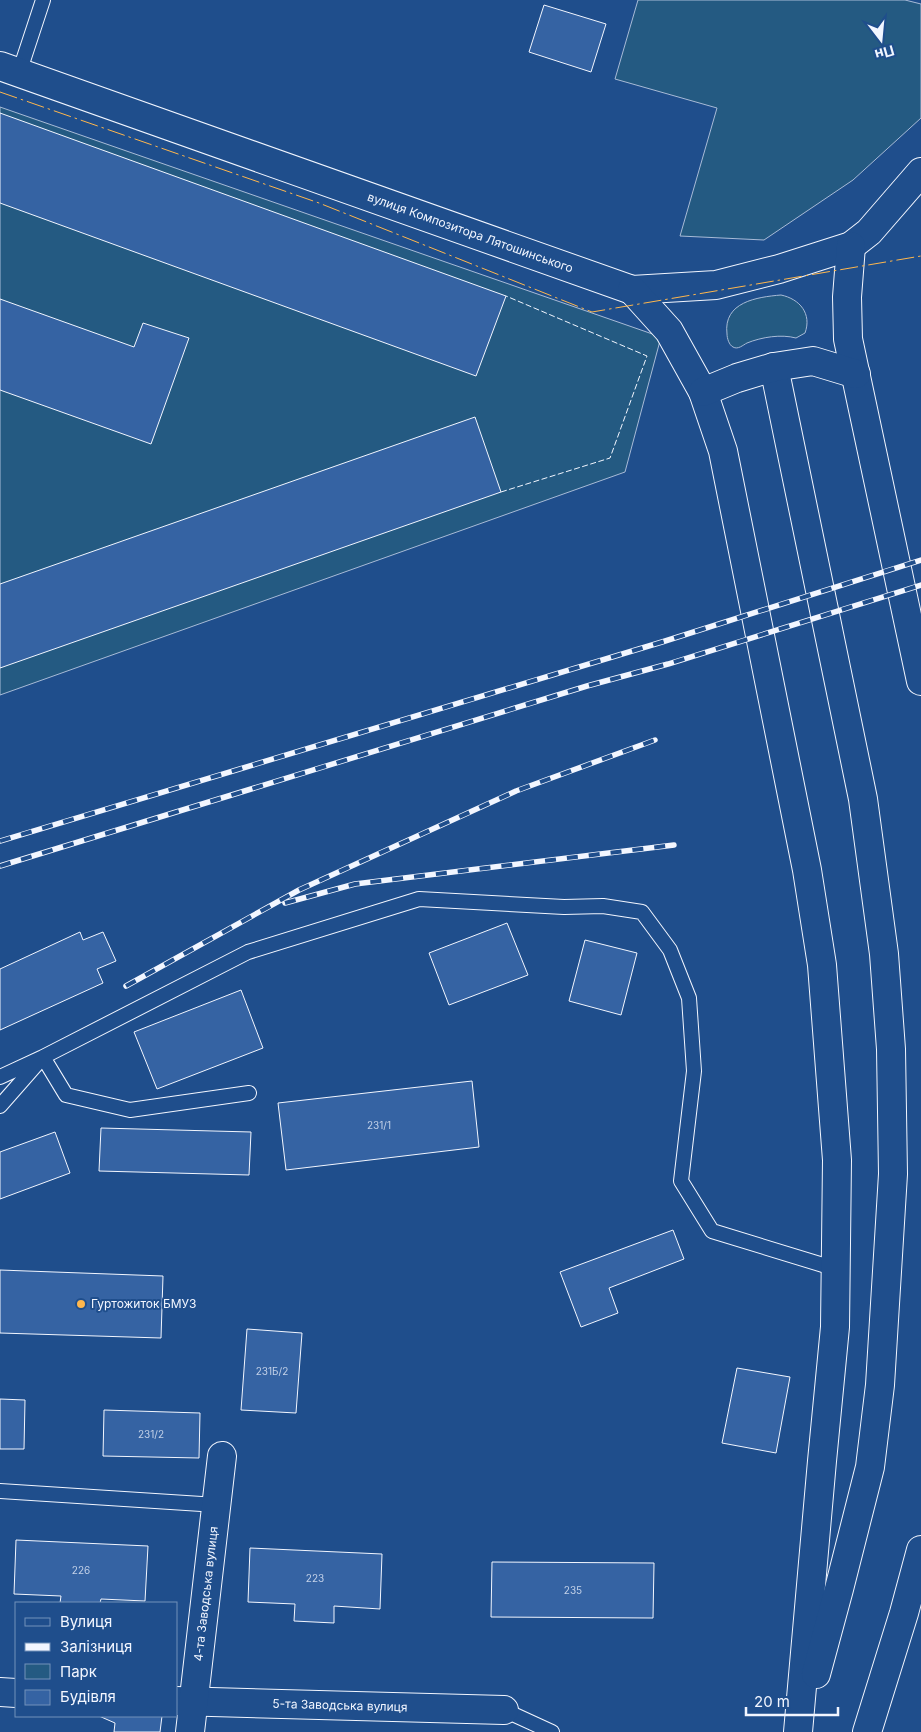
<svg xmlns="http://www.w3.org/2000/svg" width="921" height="1732" font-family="Inter,sans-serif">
<rect width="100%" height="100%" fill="#1f4e8c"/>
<!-- green -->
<path fill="#245a82" stroke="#a8bbd7" d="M638,0H905L921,4V118L853,180L764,240L680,236L717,108L615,79Z
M0,107L661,337L625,472L0,695Z
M781,295C800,299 812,314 805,333L796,338C781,334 762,337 747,343C743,345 738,350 733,347C729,345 727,338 727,334C723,302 757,297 781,295Z"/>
<!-- building -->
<path fill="#3563a3" stroke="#f2f6ff" d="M544,5L606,24L591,72L529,52Z
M0,113L506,296L476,376L0,203Z
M0,299L134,347L143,323L189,338L151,444L0,390Z
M475,417L501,492L0,668V584Z
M507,923L528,975L449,1005L429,953Z
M80,932L83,940L103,932L116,961L97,969L103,983L0,1030V969Z
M585,940L637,953L621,1015L569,1001Z
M241,990L263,1048L157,1089L134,1032Z
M472,1081L479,1147L286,1170L278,1103Z
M101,1128L251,1132L249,1175L99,1171Z
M55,1132L70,1173L0,1199V1152Z
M673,1230L684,1259L609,1288L618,1313L581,1327L560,1272Z
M0,1270L163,1276L161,1338L0,1333Z
M247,1329L302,1333L296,1413L241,1410Z
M737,1368L790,1377L776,1453L722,1443Z
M0,1399L25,1400L24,1449H0Z
M104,1410L200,1413L199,1458L103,1456Z
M16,1540L148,1546L145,1601L101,1599L100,1603H60L61,1596L14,1594Z
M250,1548L382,1554L380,1609L334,1606V1623L294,1621L295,1604L248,1602Z
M492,1562L654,1563L653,1618L491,1617Z
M99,1716H162L160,1732H114L115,1723Z"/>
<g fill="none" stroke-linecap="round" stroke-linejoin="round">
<defs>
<path id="lane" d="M19,73L43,0
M0,1077L43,1057L66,1095L130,1110L249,1093
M0,1106L43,1057L248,952L419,899L564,907L603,906L642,912L670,950L689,998L694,1071L681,1181L712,1231L836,1269
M0,1491L217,1505
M504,1710L552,1732"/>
<g id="street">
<path d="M0,1692L16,1693"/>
<path id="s1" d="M176,1701L504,1710"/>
<path id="s2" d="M190,1732L222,1456"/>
</g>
<g id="secondary">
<path id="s3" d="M0,66L632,290L716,285L779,269L851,246L869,232L921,172"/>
<path d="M851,246L847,297L848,339L921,681"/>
<path d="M632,290L669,331L703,392L723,451L807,870L822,965L837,1160L835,1327L822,1461L798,1732"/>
<path d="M774,367L863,799L884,954L891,1049L893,1174L880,1385L870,1467L839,1589L816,1674"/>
<path d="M703,392L737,378L774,367L813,361L856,374"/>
<path d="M867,1732L904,1613L921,1550"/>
</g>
</defs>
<!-- lane casing -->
<use href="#lane" stroke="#f2f6ff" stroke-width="16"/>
<!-- street casing -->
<use href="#street" stroke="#f2f6ff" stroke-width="30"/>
<!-- secondary casing -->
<use href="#secondary" stroke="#f2f6ff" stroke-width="30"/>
<!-- lane -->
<use href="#lane" stroke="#1f4e8c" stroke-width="14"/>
<!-- street -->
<use href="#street" stroke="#1f4e8c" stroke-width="28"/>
<!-- secondary -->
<use href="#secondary" stroke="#1f4e8c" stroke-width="28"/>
<defs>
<path id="rail" d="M0,841L662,642L921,560
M0,866L587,686L668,664L921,585
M285,903L355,884L674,845
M126,986L299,890L516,791L655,740"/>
</defs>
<!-- rail casing -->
<use href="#rail" stroke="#f2f6ff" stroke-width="5.5"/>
<!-- rail -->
<use href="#rail" stroke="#1f4e8c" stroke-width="4" stroke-dasharray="11" stroke-linecap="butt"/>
<!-- fence -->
<path stroke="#f2f6ff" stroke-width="1" stroke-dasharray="6 2.5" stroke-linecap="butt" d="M501,492L610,458L647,356L506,296"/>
<!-- power -->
<path stroke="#ffb74d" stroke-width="1" stroke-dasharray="18 4 2.5 4" stroke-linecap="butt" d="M0,92L319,203L592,312L921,256"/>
</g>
<!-- markers -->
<circle fill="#ffb74d" stroke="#1f4e8c" stroke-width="2" cx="81" cy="1304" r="5"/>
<g text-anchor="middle" stroke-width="4" stroke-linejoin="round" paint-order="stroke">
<!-- number labels -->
<g font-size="10" fill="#c3d1e8">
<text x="379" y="1129">231/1</text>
<text x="272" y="1375">231Б/2</text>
<text x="151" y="1438">231/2</text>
<text x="81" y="1574">226</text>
<text x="315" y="1582">223</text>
<text x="573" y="1594">235</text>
</g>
<!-- street labels -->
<g font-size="12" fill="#f2f6ff" stroke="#1f4e8c">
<text dy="4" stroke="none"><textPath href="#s3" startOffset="499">вулиця Композитора Лятошинського</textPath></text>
<text dy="4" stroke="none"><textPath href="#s2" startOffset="139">4-та Заводська вулиця</textPath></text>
<text dy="4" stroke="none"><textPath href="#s1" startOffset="164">5-та Заводська вулиця</textPath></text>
</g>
<!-- poi labels -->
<g font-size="12" fill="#f2f6ff" stroke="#1f4e8c" text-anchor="start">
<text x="91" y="1308">Гуртожиток БМУЗ</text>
</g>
</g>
<!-- legend -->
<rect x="15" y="1602" width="162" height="115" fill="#1f4e8c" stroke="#7391ba"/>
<rect x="25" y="1618" width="25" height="8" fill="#1f4e8c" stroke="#7391ba"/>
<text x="60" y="1627" font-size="15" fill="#f2f6ff">Вулиця</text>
<rect x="25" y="1643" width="25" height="8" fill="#f2f6ff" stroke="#7391ba"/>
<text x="60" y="1652" font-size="15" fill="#f2f6ff">Залізниця</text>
<rect x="25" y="1664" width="25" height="15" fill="#245a82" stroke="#7391ba"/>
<text x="60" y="1677" font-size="15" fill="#f2f6ff">Парк</text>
<rect x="25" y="1690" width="25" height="15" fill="#3563a3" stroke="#7391ba"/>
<text x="60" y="1702" font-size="15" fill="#f2f6ff">Будівля</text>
<!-- north arrow -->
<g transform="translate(881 40) rotate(164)" stroke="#1f4e8c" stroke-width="4" paint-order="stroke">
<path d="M0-4L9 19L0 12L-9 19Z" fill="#f2f6ff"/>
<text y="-8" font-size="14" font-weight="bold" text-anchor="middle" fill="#f2f6ff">Пн</text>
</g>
<!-- scale -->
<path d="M746 1707v8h92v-8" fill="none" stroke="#f2f6ff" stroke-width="2.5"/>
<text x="754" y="1707" font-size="15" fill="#f2f6ff" stroke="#1f4e8c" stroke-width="4" paint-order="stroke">20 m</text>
</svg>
